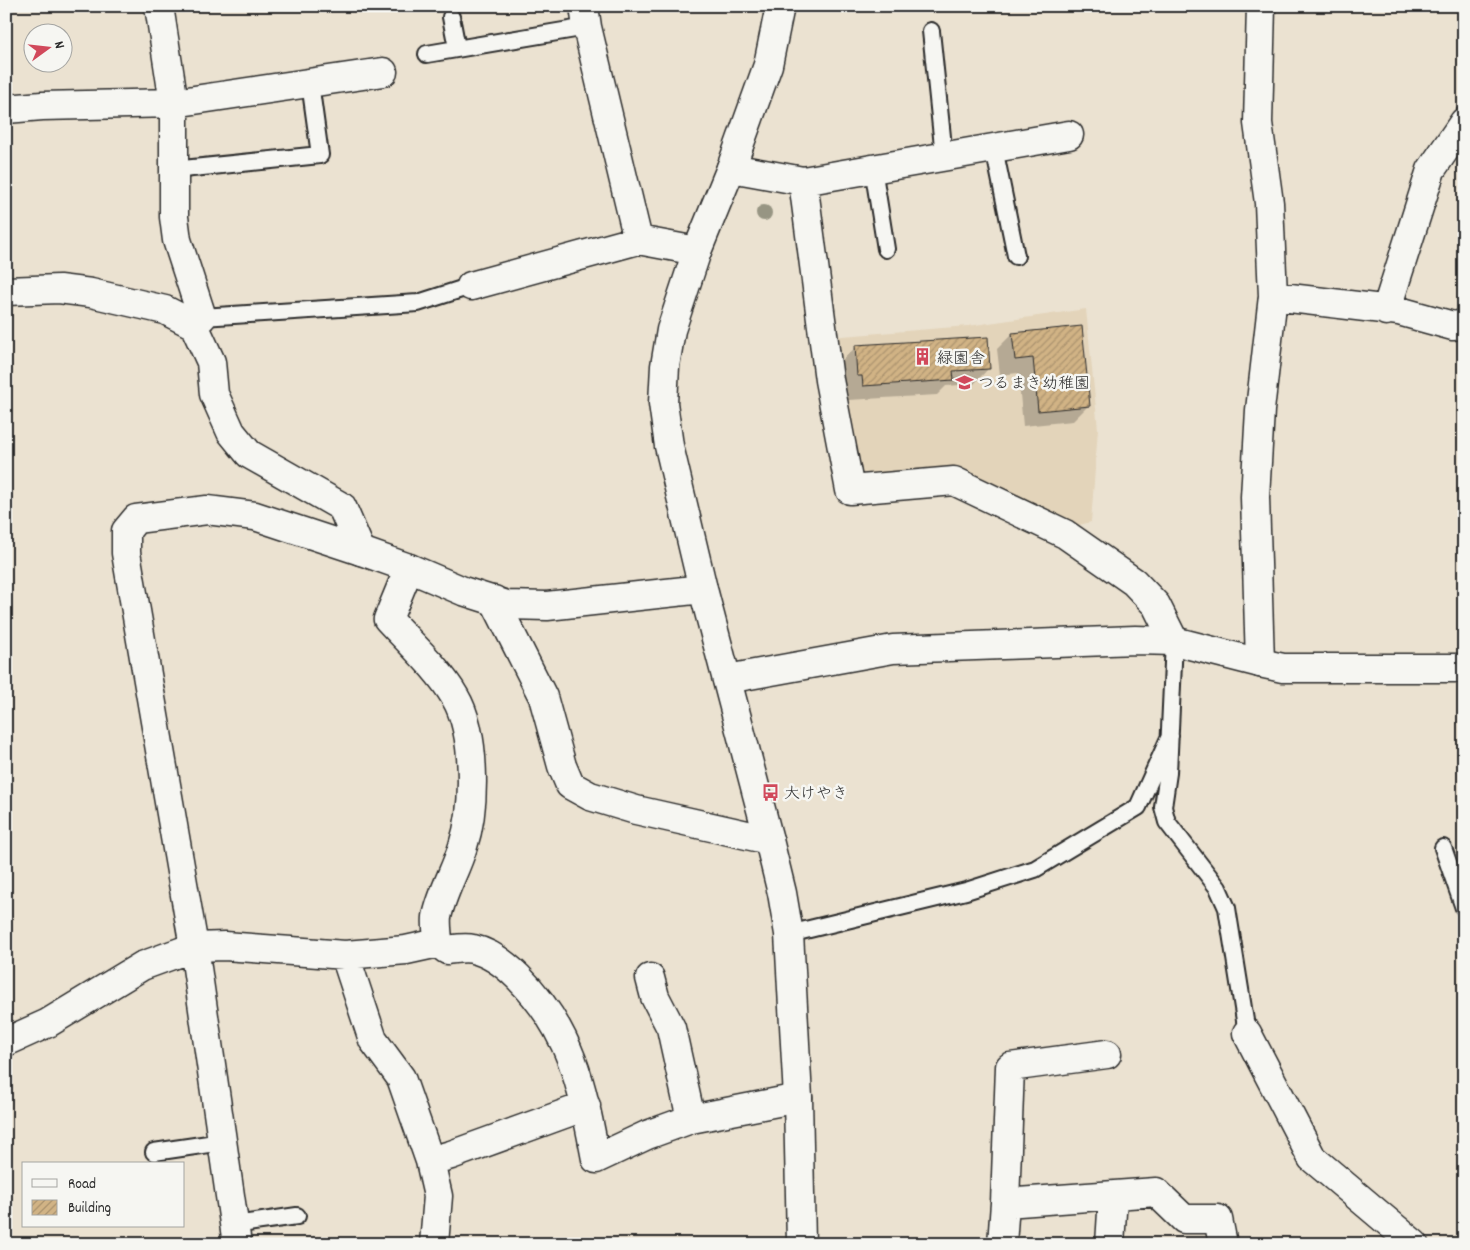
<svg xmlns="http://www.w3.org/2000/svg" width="1470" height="1250" font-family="Dekko,'Klee One',sans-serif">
<defs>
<pattern id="building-hatch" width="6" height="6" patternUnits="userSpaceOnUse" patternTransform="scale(1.25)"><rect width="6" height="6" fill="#d1b385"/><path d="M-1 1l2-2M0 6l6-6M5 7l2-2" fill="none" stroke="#aa926d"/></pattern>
</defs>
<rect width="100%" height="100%" fill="#ebe2d1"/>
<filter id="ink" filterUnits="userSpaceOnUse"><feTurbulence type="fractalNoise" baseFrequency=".02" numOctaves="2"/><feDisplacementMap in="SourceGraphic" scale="10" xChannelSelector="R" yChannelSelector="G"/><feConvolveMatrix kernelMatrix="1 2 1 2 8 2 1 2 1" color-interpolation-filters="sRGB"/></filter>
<g filter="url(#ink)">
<!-- built -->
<path fill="#e3d4ba" d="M1086,309L1098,429L1091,522L1071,527L955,472L865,481L854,472L830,337L968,326Z"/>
<!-- shadow -->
<path fill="#0003" d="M1012,334L1088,406L1073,421L1023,426L1018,373L1000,375L997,349Z
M856,347L989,368L974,384L946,386L937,395L848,400L847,391H842L840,362Z"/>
<!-- building -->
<path fill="url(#building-hatch)" stroke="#2b2b2b" d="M1082,326L1090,406L1038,411L1033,358L1015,360L1012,333Z
M988,337L990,369L953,371L954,380L863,386L862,376H857L855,345Z"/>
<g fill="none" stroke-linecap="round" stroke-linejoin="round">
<defs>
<path id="service" d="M451,17L457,48
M931,31L944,156
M427,54L587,27
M994,148L1016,256
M873,168L886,249
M173,170L320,155L310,83
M202,317L418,303L471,286
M1174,641L1168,773L1163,807L1167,822L1218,888L1227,908L1247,1033
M1443,848L1464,908
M789,934L966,891L1035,869L1138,807L1170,736
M154,1152L222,1142
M234,1225L297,1216"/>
<path id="minor" d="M159,6L174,103V217L177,240L202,317L194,325
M584,6L587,27L638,240
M6,109L42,106L174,103L383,72
M731,168L803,181L1069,135
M803,181L829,380L850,490L954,481L1065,534L1134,582L1156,605L1174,641
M471,286L638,240L697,251
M6,291L59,289L91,293L165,310L194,325L211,362L214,394L231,432L249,454L342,507L361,551
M1273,296L1399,311L1453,326L1464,324
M1386,311L1431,170L1464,122
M409,568L388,619C411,644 438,668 455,697C476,732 476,807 463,846C456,870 442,892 437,917C436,925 438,935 438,943L447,950C455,949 465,947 473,949C491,953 505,964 518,977C572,1031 582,1086 596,1159L647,1135L691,1119L798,1098
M494,600L543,697L562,766L570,785L590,796L636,810L769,840
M1260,663L1255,497L1260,410L1273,296L1269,203L1258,123L1261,6
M194,947L237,1244
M345,955L373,1040L401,1078L430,1161L438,1196L434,1244
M650,978L655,997L671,1028L691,1119
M1247,1033L1312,1158L1414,1244
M6,1042L48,1023L142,966L194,947L225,946L345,955L406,950L438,943
M430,1161L451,1155L586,1106
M1005,1203L1010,1067L1107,1054
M1002,1244L1005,1203L1156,1192L1184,1219H1218L1223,1244
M1110,1244L1113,1196"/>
<path id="tertiary" d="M727,679L893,649L1135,640L1174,641L1260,663L1283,668H1464
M194,947L126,553V531L136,519L207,510L255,516L361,551L409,568L463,591L507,605L547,606L703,589"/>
<path id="secondary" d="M780,6L768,65L731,168L697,251L671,330L665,366L663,403L669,446L703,589L769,840L782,893L789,934L798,1098L801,1244"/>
</defs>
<!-- service casing -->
<use href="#service" stroke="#2b2b2b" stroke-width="20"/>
<!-- minor casing -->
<use href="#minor" stroke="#2b2b2b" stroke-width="31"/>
<!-- tertiary casing -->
<use href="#tertiary" stroke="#2b2b2b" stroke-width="31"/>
<!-- secondary casing -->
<use href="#secondary" stroke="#2b2b2b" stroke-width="31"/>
<!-- service -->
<use href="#service" stroke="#f6f6f2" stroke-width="16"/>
<!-- minor -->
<use href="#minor" stroke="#f6f6f2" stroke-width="28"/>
<!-- tertiary -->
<use href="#tertiary" stroke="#f6f6f2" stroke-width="28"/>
<!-- secondary -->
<use href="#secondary" stroke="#f6f6f2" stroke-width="28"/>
</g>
<!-- trees -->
<circle fill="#979583" cx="764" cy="213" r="8"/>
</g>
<!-- icons -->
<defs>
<symbol id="building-bare" viewBox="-9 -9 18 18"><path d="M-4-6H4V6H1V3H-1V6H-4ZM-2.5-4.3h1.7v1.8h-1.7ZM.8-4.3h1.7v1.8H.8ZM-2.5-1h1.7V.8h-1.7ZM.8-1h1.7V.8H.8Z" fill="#d1495b" stroke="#f6f6f2" stroke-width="2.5" paint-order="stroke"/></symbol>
<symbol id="school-bare" viewBox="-9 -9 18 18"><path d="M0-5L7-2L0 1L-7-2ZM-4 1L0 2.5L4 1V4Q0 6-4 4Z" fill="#d1495b" stroke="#f6f6f2" stroke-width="2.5" paint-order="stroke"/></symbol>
<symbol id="bus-bare" viewBox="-9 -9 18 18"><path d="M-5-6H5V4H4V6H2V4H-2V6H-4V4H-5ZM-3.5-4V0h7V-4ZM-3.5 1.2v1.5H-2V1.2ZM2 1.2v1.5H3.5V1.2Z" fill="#d1495b" stroke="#f6f6f2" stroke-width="2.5" paint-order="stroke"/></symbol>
</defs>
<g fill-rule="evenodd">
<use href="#building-bare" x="910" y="344" width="25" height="25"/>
<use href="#school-bare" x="952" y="370" width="25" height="25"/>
<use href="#bus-bare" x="758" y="780" width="25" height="25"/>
</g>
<g text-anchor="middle" stroke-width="5" stroke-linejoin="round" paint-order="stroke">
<!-- poi labels -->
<g font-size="16" fill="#2b2b2b" stroke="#f6f6f2" text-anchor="start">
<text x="937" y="363">緑園舎</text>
<text x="978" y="388">つるまき幼稚園</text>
<text x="784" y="798">大けやき</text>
</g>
</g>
<!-- margin -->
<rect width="1470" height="1250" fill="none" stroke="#f6f6f2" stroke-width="25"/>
<rect x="12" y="12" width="1445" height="1225" fill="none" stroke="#2b2b2b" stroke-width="2" filter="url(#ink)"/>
<!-- legend -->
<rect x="22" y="1162" width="162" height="65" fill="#f6f6f2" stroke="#a5a5a2"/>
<rect x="32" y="1179" width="25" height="8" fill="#f6f6f2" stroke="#a5a5a2"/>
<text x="68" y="1188" font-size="15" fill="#2b2b2b">Road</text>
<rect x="32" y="1200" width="25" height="15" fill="url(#building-hatch)" stroke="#a5a5a2"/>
<text x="68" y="1212" font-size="15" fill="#2b2b2b">Building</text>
<!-- north arrow -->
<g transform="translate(48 48) rotate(75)"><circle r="24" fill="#f6f6f2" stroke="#a5a5a2"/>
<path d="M0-4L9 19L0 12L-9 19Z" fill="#d1495b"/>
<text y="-8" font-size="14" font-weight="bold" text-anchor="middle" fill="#2b2b2b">N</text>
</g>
</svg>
